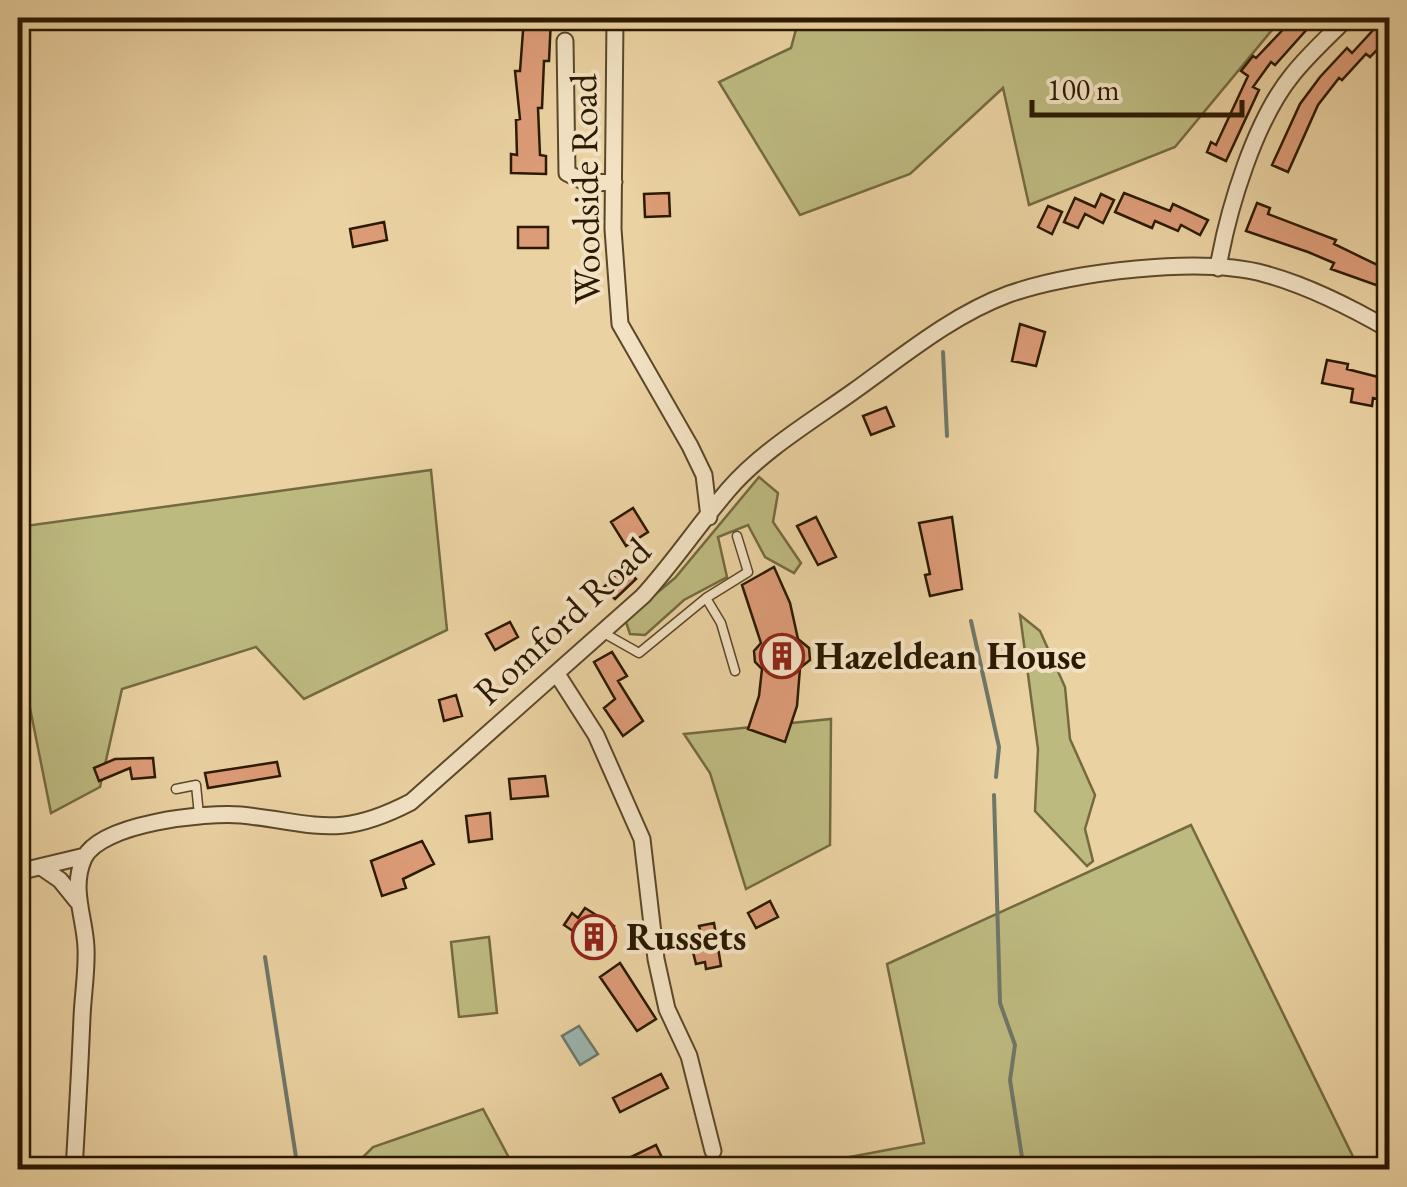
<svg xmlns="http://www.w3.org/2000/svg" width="1407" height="1187" font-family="'EB Garamond',serif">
<rect width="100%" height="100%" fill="#ebd2a2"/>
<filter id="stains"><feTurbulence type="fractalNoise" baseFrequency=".002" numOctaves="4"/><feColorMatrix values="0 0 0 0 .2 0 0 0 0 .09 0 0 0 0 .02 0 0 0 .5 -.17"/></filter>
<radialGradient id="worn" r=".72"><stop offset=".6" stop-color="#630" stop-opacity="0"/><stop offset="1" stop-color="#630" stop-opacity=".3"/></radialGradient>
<!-- green -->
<path fill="#bdba80" stroke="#746a40" stroke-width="2.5" d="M799,18H1282L1175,147L1029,205L1003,88L910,174L800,215L719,82L791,48Z
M431,470L447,630L304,699L256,647L122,689L100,787L51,813L18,648V527Z
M759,477L778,493L773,522L801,563L794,573L765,557L748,525L718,537L727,577L684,600L645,635L630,634L625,619L675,578Z
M1020,615L1040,631L1065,687L1070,739L1095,795L1085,829L1093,861L1087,866L1035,811L1038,749Z
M831,719L830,845L746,889L710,773L684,734Z
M1191,825L1359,1169H786L924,1143L887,964Z
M489,937L497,1013L459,1017L451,942Z
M483,1109L515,1169H351L373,1147Z"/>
<!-- water -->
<path fill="#9bb5af" stroke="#6e7769" stroke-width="2.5" d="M579,1026L598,1054L580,1065L562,1036Z"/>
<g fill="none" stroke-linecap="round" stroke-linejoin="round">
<!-- stream -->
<path stroke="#6e7769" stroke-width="4" d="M943,352L947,436
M971,621L999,747L996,777
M994,795L1000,1003L1015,1045L1010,1080L1024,1170
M265,957L298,1170"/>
</g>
<!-- building -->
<path fill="#dd9c78" stroke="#2b1900" stroke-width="2.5" d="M524,18H551L549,61H544L542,108H538L540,155L546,156V174L511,173V154L517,155L516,120L520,119L515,71H520Z
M1294,18H1317L1275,65L1271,62L1253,87L1259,90L1226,161L1207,152L1211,142L1216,145L1248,76L1241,71L1253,56L1256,58Z
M1375,28L1387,40L1370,57L1366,54L1342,80L1339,78L1318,105L1288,172L1272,165L1300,104L1320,77L1347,48L1352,53Z
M669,193L670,216L645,217L644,194Z
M1124,193L1170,211L1173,204L1208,220L1200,235L1181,225L1178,231L1155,221L1152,228L1115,212Z
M1101,194L1114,200L1103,223L1085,214L1078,228L1064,222L1075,198L1095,207Z
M1257,203L1270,208L1268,214L1336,240L1334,244L1390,271V290L1331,269L1334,263L1308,252L1246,231Z
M1048,206L1062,212L1052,234L1038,227Z
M384,222L387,240L353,247L350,229Z
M518,227H548V248H518Z
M1020,324L1045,332L1036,366L1012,361Z
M1327,360L1348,364L1347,369L1390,380V402L1373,398L1372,406L1351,402L1353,389L1322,383Z
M886,407L894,426L871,435L863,416Z
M633,508L648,532L626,546L611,522Z
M816,517L836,557L818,565L797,526Z
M952,517L962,589L930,596L925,575L930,574L919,523Z
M624,567L636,579L615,599L603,588Z
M774,567L790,603L798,639L809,648L810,660L800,668L797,706L785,742L748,729L759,696L762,669L755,662L754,651L761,643L742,585Z
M510,622L518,637L495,650L486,634Z
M612,652L627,676L618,681L643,721L623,736L604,708L615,699L594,662Z
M456,695L462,716L444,721L439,700Z
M153,758L155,777L132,779L130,768L99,781L94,768L115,759Z
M277,762L280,776L208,788L205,773Z
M545,776L548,796L511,799L509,779Z
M490,813L492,839L469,842L466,816Z
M422,841L434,864L403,879L406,888L382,896L371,861Z
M770,901L778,917L756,928L748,913Z
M585,908L614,926L598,948L564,925L572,913L578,918Z
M714,923L721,966L706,969L705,962L696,964L690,940L702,937L699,926Z
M620,963L656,1019L637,1031L600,977Z
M661,1074L668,1088L620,1112L613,1098Z
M656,1145L664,1162L648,1170H604Z"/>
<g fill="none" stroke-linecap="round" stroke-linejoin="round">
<defs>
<path id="service" d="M706,598L748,572L737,536
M602,632L639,653L706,598L721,623L735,671
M176,789L196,785L199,815"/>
<path id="minor" d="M615,18L613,229L620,324L690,446L704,475L709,517
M565,41L567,173L587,183L614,182
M1218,268C1228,209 1255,120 1293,74C1309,54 1329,36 1347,18
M557,674L596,735L642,839L656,959L667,1009L689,1056L713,1151
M41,867L60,880L77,901
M18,872L85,856
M74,1170C77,1119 80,1068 82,1017C83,994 87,971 86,948C85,917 70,889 84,858C101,823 206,812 241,815C316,823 338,840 411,802L643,596C674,562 699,524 729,489C763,450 812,421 854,391C903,356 952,315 1009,294C1072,272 1200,256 1265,274C1309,286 1350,307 1390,330"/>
</defs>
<!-- service casing -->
<use href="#service" stroke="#5b4728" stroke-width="11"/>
<!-- minor casing -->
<use href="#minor" stroke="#5b4728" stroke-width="19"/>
<!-- service -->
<use href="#service" stroke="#f2e2c3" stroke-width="8"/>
<!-- minor -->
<use href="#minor" stroke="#f2e2c3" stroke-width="15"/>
</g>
<!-- icons -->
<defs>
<symbol id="building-ring" viewBox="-11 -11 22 22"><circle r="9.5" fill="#f2e2c3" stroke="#8f2418" stroke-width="1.5"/><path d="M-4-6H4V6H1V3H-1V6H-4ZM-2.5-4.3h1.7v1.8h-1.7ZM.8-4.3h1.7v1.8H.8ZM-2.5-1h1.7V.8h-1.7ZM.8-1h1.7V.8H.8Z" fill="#8f2418"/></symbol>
</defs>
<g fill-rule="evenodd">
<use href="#building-ring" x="757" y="631" width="50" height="50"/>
<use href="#building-ring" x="569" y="912" width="50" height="50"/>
</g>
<g text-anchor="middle" stroke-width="8" stroke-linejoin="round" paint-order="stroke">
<!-- street labels -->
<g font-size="38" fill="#2b1900" stroke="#f2e2c3">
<text transform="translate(585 189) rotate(-91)" y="13">Woodside Road</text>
<text transform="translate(562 621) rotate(-43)" y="13">Romford Road</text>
</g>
<!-- poi labels -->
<g font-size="38" font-weight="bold" fill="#2b1900" stroke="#f2e2c3" text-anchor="start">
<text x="814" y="669">Hazeldean House</text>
<text x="626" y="950">Russets</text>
</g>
</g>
<!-- margin -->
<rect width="1407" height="1187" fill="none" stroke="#ebd2a2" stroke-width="60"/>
<rect x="20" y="20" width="1367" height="1147" fill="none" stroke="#2b1900" stroke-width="5"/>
<rect x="30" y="30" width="1347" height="1127" fill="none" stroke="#2b1900" stroke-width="2.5"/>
<!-- scale -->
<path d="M1032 100v15h210v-15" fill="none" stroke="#2b1900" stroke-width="5"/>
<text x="1047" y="100" font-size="30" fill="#2b1900" stroke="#f2e2c3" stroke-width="8" paint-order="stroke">100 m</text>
<rect width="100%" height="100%" filter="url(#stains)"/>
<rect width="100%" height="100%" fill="url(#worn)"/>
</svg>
